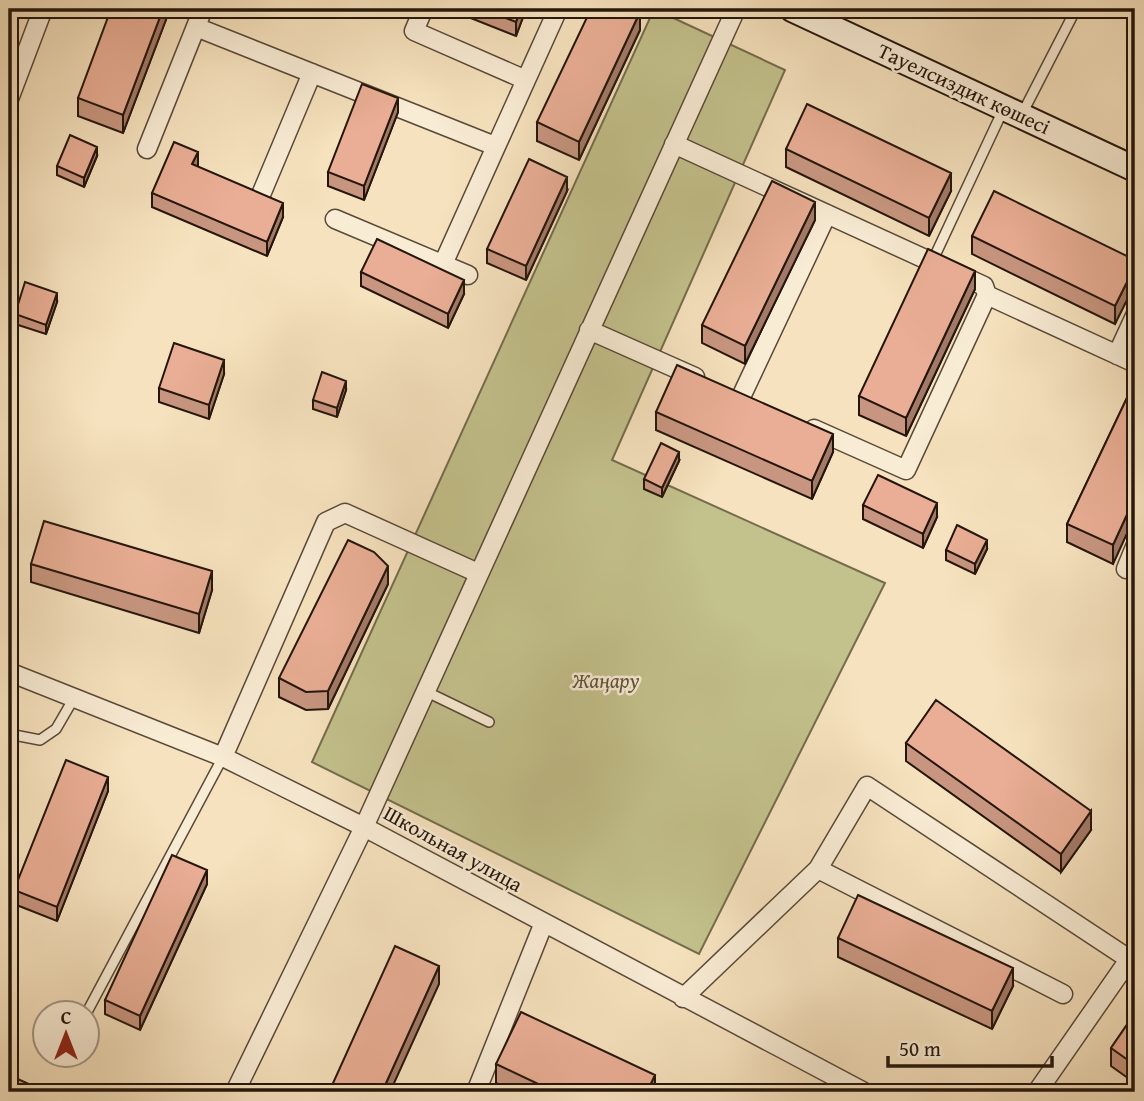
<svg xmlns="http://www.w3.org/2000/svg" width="1144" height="1101" font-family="'Gentium Book Plus',serif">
<rect width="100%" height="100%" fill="#f6e2be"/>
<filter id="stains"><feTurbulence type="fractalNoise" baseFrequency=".00286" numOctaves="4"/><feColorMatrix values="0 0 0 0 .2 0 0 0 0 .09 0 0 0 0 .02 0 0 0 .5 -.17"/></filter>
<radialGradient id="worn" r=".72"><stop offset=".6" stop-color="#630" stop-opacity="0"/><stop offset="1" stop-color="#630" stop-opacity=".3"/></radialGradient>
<!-- green -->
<path fill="#c3c18c" stroke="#746c4c" stroke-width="2" d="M654,9L785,70L612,460L885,583L699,954L312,762Z"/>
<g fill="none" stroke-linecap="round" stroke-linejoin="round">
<defs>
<path id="lane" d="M1022,114L1076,9
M932,262L1004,108
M425,691L489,722
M9,734L40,740L56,729L74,698
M86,1014L223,757"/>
<path id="street" d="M419,9L423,10L414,31L526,80
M196,27L495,146
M9,99L43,9
M674,144L984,286L987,295L1135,363
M147,149L203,9
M260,197L312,73
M335,219L468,275
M443,264L558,9
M589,330L695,377
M1117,355L1135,316
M741,397L827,214
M814,429L906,470L987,295
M1126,569L1135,547
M9,672L223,757L364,827L864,1092
M223,757L326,522L345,513L478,573
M818,869L1063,994
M683,998L818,869L867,786L1129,959
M235,1092L364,827L736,9
M476,1092L543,925
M1037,1092L1135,951"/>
<path id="secondary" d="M792,9L1135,169"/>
</defs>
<!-- lane casing -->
<use href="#lane" stroke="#594938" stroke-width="12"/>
<!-- street casing -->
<use href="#street" stroke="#594938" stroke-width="21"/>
<!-- secondary casing -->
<use href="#secondary" stroke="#25160c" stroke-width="28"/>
<!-- lane -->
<use href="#lane" stroke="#f9ecd5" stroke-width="9"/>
<!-- street -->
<use href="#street" stroke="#f9ecd5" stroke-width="18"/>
<!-- secondary -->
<use href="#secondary" stroke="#f9ecd5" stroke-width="24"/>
</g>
<!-- wall -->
<path fill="#c89680" stroke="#25160c" stroke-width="2" d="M170,9L123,133L78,116V98Z
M448,9H526L516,36Z
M1135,19V44L1129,41V31Z
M640,30L579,160L537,141V122Z
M398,112L364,200L328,186V172Z
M786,149L951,191L929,236L786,167Z
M97,156L84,187L57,175V166Z
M198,166L197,167L283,217L267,256L152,207V193Z
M567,191L526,280L487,263V249Z
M815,220L745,364L702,343V325Z
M972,236L1135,260L1115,324L972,254Z
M361,272L464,294L448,328L361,286Z
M975,289L906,436L859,415V396Z
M57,302L46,334L15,324V314Z
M224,374L209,419L159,402V388Z
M1135,381L1113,564L1067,542V524Z
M346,390L337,417L313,409V400Z
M656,412L833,452L812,499L656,430Z
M679,461L662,497L644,489V479Z
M863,505L937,517L923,548L863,519Z
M987,549L975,574L946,560V550Z
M31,564L212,590L199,633L31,582Z
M388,584L328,709L306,710L279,697V678Z
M906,743L1091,830L1061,872L906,761Z
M108,791L57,921L14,904V890Z
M207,884L140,1030L105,1014V1000Z
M838,938L1013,986L992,1029L838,957Z
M1135,1013V1083L1111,1066V1048Z
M496,1064L655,1092H516L496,1083Z"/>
<!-- shaded-wall -->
<path fill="#a37a68" stroke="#25160c" stroke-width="2" d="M163,9H170L123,133V115Z
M521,9H526L516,36V22Z
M640,12V30L579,160V142Z
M398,98V112L364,200V186Z
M97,147V156L84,187V178Z
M198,152V166L192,178V164Z
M951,173V191L929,236V218Z
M567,177V191L526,280V266Z
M815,202V220L745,364V346Z
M283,203V217L267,256V242Z
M1135,266V284L1115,324V306Z
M975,271V289L906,436V418Z
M464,280V294L448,328V314Z
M57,293V302L46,334V325Z
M224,360V374L209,419V405Z
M346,381V390L337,417V408Z
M833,434V452L812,499V481Z
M679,452V461L662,497V488Z
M1135,497V516L1113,564V545Z
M937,503V517L923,548V534Z
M987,540V549L975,574V564Z
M388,566V584L328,709V691Z
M212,571V590L199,633V614Z
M108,777V791L57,921V907Z
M1091,811V830L1061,872V854Z
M207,870V884L140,1030V1016Z
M439,966V984L390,1092H382Z
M1013,968V986L992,1029V1011Z
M655,1075V1092H647Z"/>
<!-- building -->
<path fill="#e9ae95" stroke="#25160c" stroke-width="2" d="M111,9H163L123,115L78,98Z
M483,9H521L516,22Z
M591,9H634L640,12L579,142L537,122Z
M1135,19V34L1129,31Z
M362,84L398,98L364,186L328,172Z
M807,104L951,173L929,218L786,149Z
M70,135L97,147L84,178L57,166Z
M174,142L198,152L192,164L283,203L267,242L152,193Z
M529,159L567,177L526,266L487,249Z
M772,181L815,202L745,346L702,325Z
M994,191L1135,260V266L1115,306L972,236Z
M377,239L464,280L448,314L361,272Z
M928,249L975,271L906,418L859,396Z
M25,282L57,293L46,325L15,314Z
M174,343L224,360L209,405L159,388Z
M677,365L833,434L812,481L656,412Z
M322,372L346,381L337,408L313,400Z
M1135,381V497L1113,545L1067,524Z
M661,443L679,452L662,488L644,479Z
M878,475L937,503L923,534L863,505Z
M44,521L212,571L199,614L31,564Z
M957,525L987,540L975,564L946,550Z
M348,540L374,552L388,566L328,691L306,692L279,678Z
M936,700L1091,811L1061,854L906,743Z
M66,760L108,777L57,907L14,890Z
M172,855L207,870L140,1016L105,1000Z
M858,895L1013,968L992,1011L838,938Z
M395,946L439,966L382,1092H329Z
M521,1012L655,1075L647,1092H555L496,1064Z
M1135,1013V1065L1111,1048Z
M9,1075L46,1092H9Z"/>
<g text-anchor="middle" stroke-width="5" stroke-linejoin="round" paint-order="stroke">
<!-- street labels -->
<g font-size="21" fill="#25160c" stroke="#f9ecd5">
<text transform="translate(964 89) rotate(25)" y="7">Тауелсиздик көшесі</text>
<text transform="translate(453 849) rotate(29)" y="7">Школьная улица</text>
</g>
<!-- park labels -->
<g font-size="21" font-style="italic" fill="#5c5239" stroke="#f9ecd5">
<text x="606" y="688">Жаңару</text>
</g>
</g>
<!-- margin -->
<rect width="1144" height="1101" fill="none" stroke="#f6e2be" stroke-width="35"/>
<rect x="10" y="10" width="1123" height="1080" fill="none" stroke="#25160c" stroke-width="3.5"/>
<rect x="18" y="18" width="1109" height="1066" fill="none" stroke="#25160c" stroke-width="2"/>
<!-- north arrow -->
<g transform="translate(66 1034)"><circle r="33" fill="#f9ecd5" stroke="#a49685" stroke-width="2"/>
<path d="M0-5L12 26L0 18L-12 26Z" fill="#8f2418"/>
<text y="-10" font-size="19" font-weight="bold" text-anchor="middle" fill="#25160c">С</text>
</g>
<!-- scale -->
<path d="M888 1056v10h164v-10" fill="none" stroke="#25160c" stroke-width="3.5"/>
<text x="899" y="1056" font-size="21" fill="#25160c" stroke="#f9ecd5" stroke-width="5" paint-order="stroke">50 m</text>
<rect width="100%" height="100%" filter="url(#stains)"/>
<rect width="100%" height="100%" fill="url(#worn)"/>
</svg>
